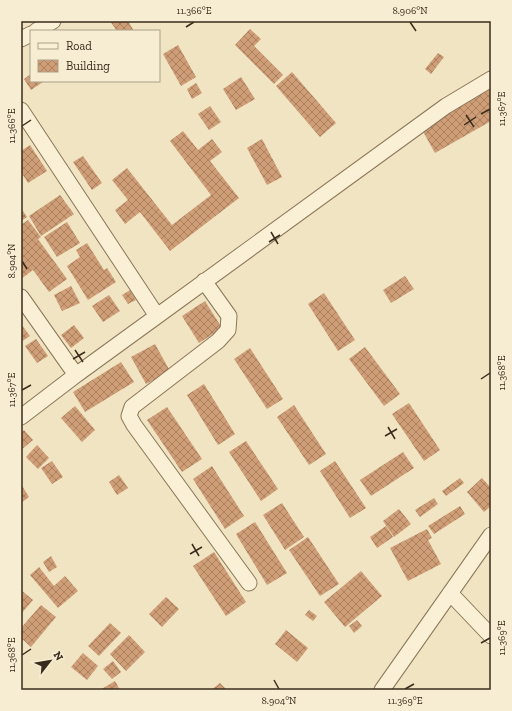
<svg xmlns="http://www.w3.org/2000/svg" width="512" height="711" font-family="'Zilla Slab',serif">
<defs>
<pattern id="building-cross-hatch" width="8" height="8" patternUnits="userSpaceOnUse"><rect width="8" height="8" fill="#d09e76"/><path d="M0 0l8 8M0 8l8-8" fill="none" stroke="#aa8160"/></pattern>
</defs>
<rect width="100%" height="100%" fill="#f0e4c2"/>
<!-- building -->
<path fill="url(#building-cross-hatch)" d="M110,21H128L134,31H117Z
M250,29L261,39L254,46L283,75L274,84L235,45Z
M178,45L196,77L181,86L163,54Z
M438,53L444,57L431,74L425,69Z
M292,72L336,123L320,137L276,86Z
M31,74V81L43,82L31,90L24,79Z
M241,77L255,99L236,110L223,89Z
M196,83L202,93L192,99L187,89Z
M491,88V121L435,153L421,128Z
M210,106L221,122L209,130L198,114Z
M183,131L198,150L212,139L222,152L210,161L239,198L170,251L140,212L125,224L115,210L128,200L112,180L127,168L172,225L211,195L170,141Z
M262,139L282,177L267,185L247,148Z
M30,145L47,171L28,183L21,172V151Z
M83,156L102,183L92,190L73,162Z
M60,195L74,214L41,236L29,216Z
M21,208L27,217L21,221Z
M28,220L41,237L38,239L67,279L49,292L33,270L21,279V225Z
M67,222L80,243L57,257L44,237Z
M87,243L104,270L107,268L116,282L88,300L67,266L80,257L76,250Z
M405,276L414,289L391,303L383,290Z
M71,286L80,303L62,311L54,295Z
M130,290L136,300L128,304L122,295Z
M324,293L355,340L338,351L308,304Z
M109,295L120,311L103,322L92,306Z
M205,301L222,328L199,343L182,316Z
M21,324L30,336L21,342Z
M74,325L84,338L71,348L61,335Z
M36,339L48,356L37,363L25,346Z
M155,344L170,371L146,384L131,357Z
M365,347L400,394L384,406L349,359Z
M250,348L283,399L267,409L234,359Z
M121,362L134,382L85,412L73,392Z
M204,384L235,434L218,445L187,395Z
M409,403L440,450L424,461L392,414Z
M294,405L326,454L309,465L277,417Z
M75,406L95,430L82,442L61,418Z
M167,407L202,459L182,472L147,420Z
M24,430L33,440L21,450V433Z
M246,441L278,489L261,501L229,452Z
M37,445L49,458L38,469L26,457Z
M403,452L414,468L371,496L360,480Z
M52,461L63,477L52,484L41,468Z
M335,461L366,508L350,518L320,471Z
M212,466L244,516L225,529L193,479Z
M119,475L128,488L117,495L109,482Z
M460,478L464,483L446,496L442,491Z
M482,478L491,488V506L484,512L467,492Z
M21,484L29,497L21,503Z
M434,498L438,504L420,517L415,510Z
M282,503L304,537L285,550L263,515Z
M460,506L465,514L434,534L428,526Z
M399,509L411,524L394,537L383,521Z
M255,522L287,573L267,585L236,534Z
M386,526L393,537L377,548L370,537Z
M427,529L432,538L428,540L441,564L408,581L390,548Z
M308,537L339,584L320,596L289,550Z
M214,552L246,602L226,616L193,566Z
M51,556L57,567L49,572L43,562Z
M39,567L54,586L65,576L78,591L58,608L30,575Z
M361,571L382,596L345,627L324,602Z
M21,590L33,600L21,614Z
M166,597L179,609L162,627L149,614Z
M41,605L56,617L31,647L21,638V628Z
M309,610L317,616L313,621L305,615Z
M357,620L362,626L354,633L349,626Z
M110,623L121,633L99,656L88,646Z
M286,630L308,648L297,662L275,644Z
M129,635L145,652L126,671L110,654Z
M83,653L98,666L87,680L71,667Z
M113,661L121,672L112,679L103,669Z
M115,681L120,690H100Z
M220,683L227,690H211Z"/>
<g fill="none" stroke-linecap="round" stroke-linejoin="round">
<defs>
<path id="minor" d="M36,31L53,21
M21,39L31,34
M21,110L157,316
M204,281L229,316L228,330L218,341L132,407L129,416L134,425L249,583
M21,297L76,375
M21,417L76,375L446,106L491,79
M450,593L491,636
M382,690L491,535"/>
</defs>
<!-- minor casing -->
<use href="#minor" stroke="#8b7558" stroke-width="17"/>
<!-- minor -->
<use href="#minor" stroke="#faf0d6" stroke-width="15"/>
</g>
<!-- ticks -->
<path fill="none" stroke="#3a2c1d" stroke-width="1.5" d="M410,22L416,31M186,27L194,22M481,114L490,109M466,115L474,127M464,125L476,117M22,126L31,120M271,232L278,244M269,242L280,235M22,261L27,269M75,350L83,362M73,359L85,352M481,379L490,373M22,390L31,385M388,427L395,439M385,436L397,429M192,544L199,556M190,554L202,547M481,643L490,638M22,655L31,649M274,680L279,689M405,689L414,684"/>
<!-- border -->
<rect width="512" height="711" fill="none" stroke="#f7edd2" stroke-width="44"/>
<!-- legend -->
<rect x="30" y="30" width="130" height="52" fill="#f7edd2" stroke="#aba08a"/>
<rect x="38" y="43" width="20" height="6" fill="#faf0d6" stroke="#aba08a"/>
<text x="66" y="50" font-size="12" fill="#3a2c1d">Road</text>
<rect x="38" y="60" width="20" height="12" fill="url(#building-cross-hatch)" stroke="#aba08a"/>
<text x="66" y="70" font-size="12" fill="#3a2c1d">Building</text>
<!-- north arrow -->
<g transform="translate(50 661) rotate(59)" stroke="#f7edd2" stroke-width="3" paint-order="stroke">
<path d="M0-3L7 15L0 10L-7 15Z" fill="#3a2c1d"/>
<text y="-6" font-size="11" font-weight="bold" text-anchor="middle" fill="#3a2c1d">N</text>
</g>
<rect x="22" y="22" width="468" height="667" fill="none" stroke="#3a2c1d" stroke-width="1.5"/>
<g font-size="10" text-anchor="middle" fill="#3a2c1d">
<text x="194" y="14">11.366°E</text>
<text x="410" y="14">8.906°N</text>
<text transform="translate(501 109) rotate(-90)" y="4">11.367°E</text>
<text transform="translate(11 126) rotate(-90)" y="4">11.366°E</text>
<text transform="translate(11 261) rotate(-90)" y="4">8.904°N</text>
<text transform="translate(501 373) rotate(-90)" y="4">11.368°E</text>
<text transform="translate(11 390) rotate(-90)" y="4">11.367°E</text>
<text transform="translate(501 638) rotate(-90)" y="4">11.369°E</text>
<text transform="translate(11 655) rotate(-90)" y="4">11.368°E</text>
<text x="279" y="704">8.904°N</text>
<text x="405" y="704">11.369°E</text>
</g>
</svg>
